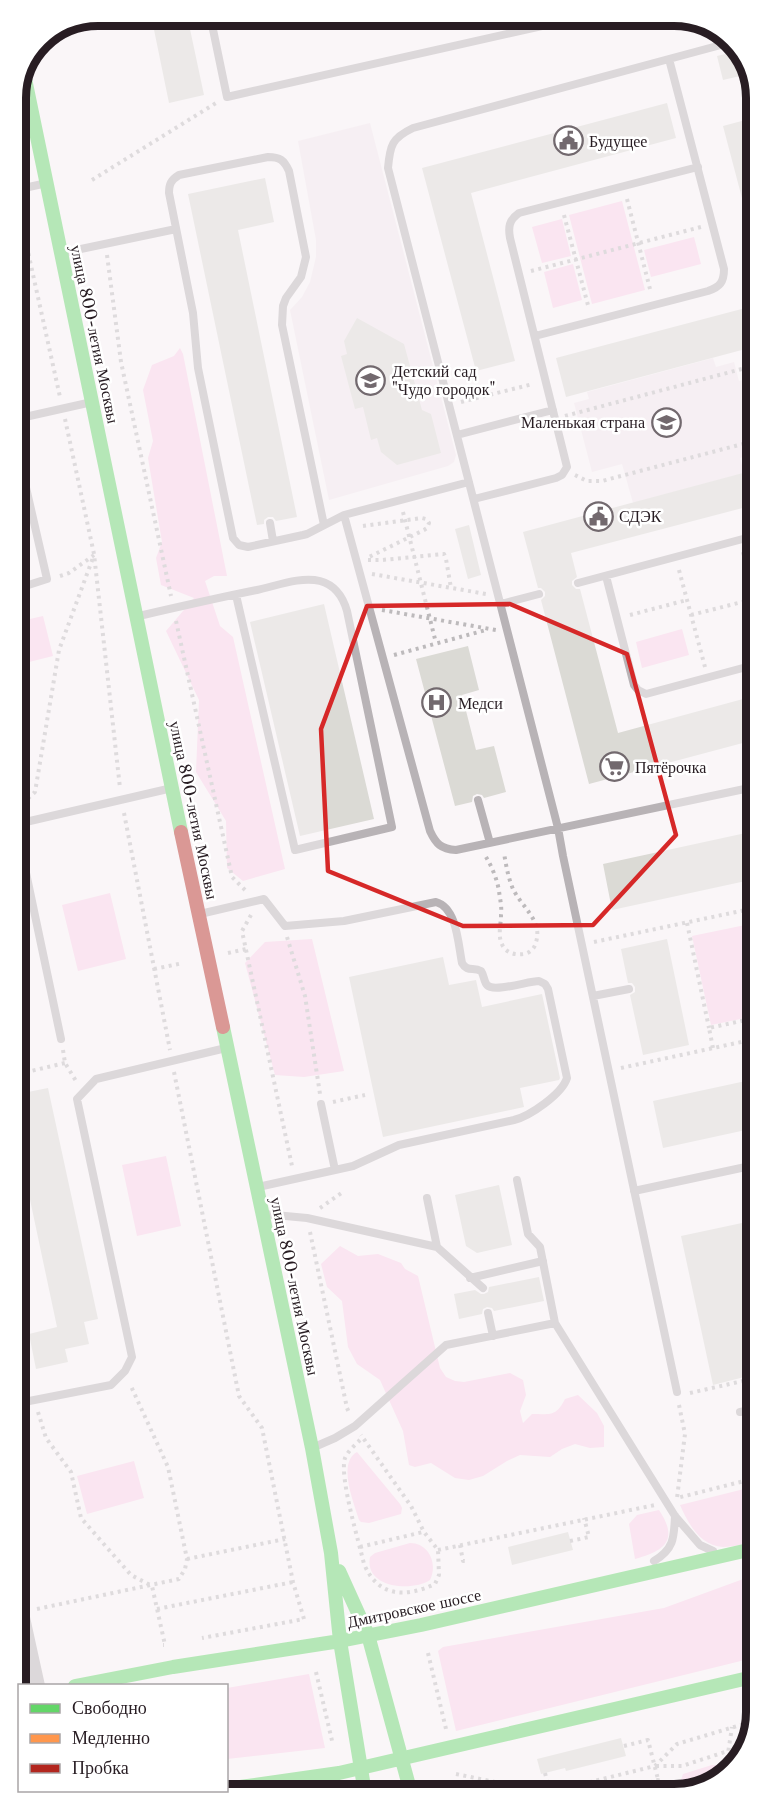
<svg xmlns="http://www.w3.org/2000/svg" width="772" height="1810" font-family="'Libre Baskerville',serif">
<rect width="100%" height="100%" fill="#faf6f8"/>
<!-- built -->
<path fill="#f2e7ed" d="M370,123L456,455L454,462L448,466L329,500L290,310L302,297L310,282L316,257V240L298,141Z
M713,358L716,367L734,362L739,381L753,377L754,454L740,458L744,473L633,503L622,464L592,472L574,403L589,399L587,392Z"/>
<!-- green -->
<path fill="#fbd0e8" d="M622,201L645,290L592,304L569,215Z
M562,219L571,256L542,263L532,227Z
M694,237L701,264L651,277L644,250Z
M573,264L582,300L553,308L544,272Z
M180,348L183,354L227,576H214L205,581L220,626L233,637L285,869L243,881L227,868L226,821L196,772L199,700L166,631L194,598L161,585L156,558L162,542L148,458L153,441L143,390L152,365L174,356Z
M43,616L53,656L17,665V622Z
M682,629L689,655L642,668L636,642Z
M110,893L126,959L78,971L62,905Z
M755,923V1016L711,1025L692,936Z
M312,939L344,1071L304,1077L275,1075L245,963L265,942Z
M166,1156L181,1226L137,1236L122,1165Z
M340,1246L358,1256L378,1254L401,1263L405,1269L418,1276L440,1368L446,1377L455,1381L464,1382L510,1373L523,1380L526,1395L520,1411L523,1423L532,1414C550,1414 556,1417 565,1399L578,1395L597,1413L604,1426V1447L590,1448L575,1444L562,1449L550,1457L520,1455L507,1461L483,1476L469,1480L455,1478L431,1463L415,1467L409,1465L403,1431L380,1380L357,1364L348,1347L342,1301L327,1287L321,1264Z
M357,1452L400,1504L402,1508L401,1514L369,1523L361,1522L359,1520C354,1503 337,1463 357,1452Z
M134,1461L144,1498L87,1514L77,1476Z
M756,1486L757,1542C746,1543 734,1547 723,1547C700,1546 688,1523 680,1505Z
M659,1510C679,1540 665,1551 635,1559L629,1524L637,1515Z
M410,1543C429,1543 438,1564 430,1580C412,1592 364,1588 370,1557L375,1553Z
M757,1574V1657L456,1731L438,1651L443,1647L664,1608Z
M309,1674L325,1748L227,1759V1688Z
M712,1765H718L721,1768V1777C707,1786 697,1796 682,1786L681,1780L683,1774Z
M624,1785H629L631,1791H591Z"/>
<!-- building -->
<path fill="#dbdad5" d="M151,15H187L204,95L169,103Z
M738,51L753,73L723,80L717,56Z
M667,103L676,138L471,193L515,361L476,371L422,168Z
M753,118V221H748L723,126Z
M265,178L274,222L238,230L297,517L276,521L273,517H268L264,520V524L257,525L188,194Z
M753,306V347L566,397L556,358Z
M357,318L404,344L422,410L431,414L441,453L397,465L381,452L377,438L371,440L363,407L355,409L341,356L347,354L344,341Z
M754,470V505L571,553L577,577L572,581V585L576,589H580L618,733L754,696V740L589,784L541,600L545,596V592L541,588H538L523,532Z
M469,525L481,575L468,579L455,529Z
M324,604L374,819L300,836L250,622Z
M468,646L479,690L462,695L476,750L494,746L506,792L484,798L482,795L477,794L473,796L472,802L455,806L416,659Z
M755,831V879L612,910L603,864Z
M667,939L689,1045L643,1055L630,995L635,992V987L632,983H628L621,949Z
M443,957L449,985L476,980L482,1007L542,994L560,1078L559,1080L520,1088L524,1107L383,1137L349,977Z
M755,1079V1128L663,1148L653,1101Z
M48,1088L98,1319L84,1322L89,1344L65,1349L68,1362L36,1369L29,1334L57,1327L18,1143V1094Z
M499,1185L512,1245L477,1253L466,1246L455,1195Z
M756,1220V1374L713,1385L681,1236Z
M539,1277L544,1301L494,1311L492,1308L487,1307L483,1309L482,1314L459,1319L454,1294L475,1290L481,1294H484L488,1292L489,1287Z
M568,1532L573,1550L512,1565L508,1547Z
M621,1738L626,1756L566,1771L565,1768L541,1774L537,1759Z"/>
<g fill="none" stroke-linecap="round" stroke-linejoin="round">
<!-- path -->
<path stroke="#bdbabc" stroke-width="4" stroke-dasharray="3 4.5" stroke-linecap="butt" d="M92,180L216,103
M627,199L651,293
M17,202L60,397
M564,215L589,309
M107,255L121,362L171,596
M531,271L701,227
M461,402L533,384
M565,416L753,366
M65,419L94,554L120,788
M575,475L587,481H602L754,441
M403,512L436,643
M363,526L422,518L426,519L429,523L427,528L424,530L369,557
M743,552L754,593
M368,560H382L444,554L446,559L451,588
M679,570L705,667
M372,574L486,594
M60,576L69,573L94,555
M382,610L496,630
M630,615L687,600
M691,615L754,599
M176,621L232,877L245,890
M394,655L486,630
M17,809L35,792L59,650L94,555
M124,813L170,1050
M486,857C492,867 497,879 499,891C500,899 502,907 501,915C501,927 496,940 506,950C511,954 517,955 524,954C530,953 535,948 536,942C543,921 521,906 513,889C508,877 506,865 504,853
M251,915L242,931L292,1166
M687,923L709,1028
M287,937L305,996L320,1094
M594,942L755,908
M228,953L246,949
M154,969L183,963
M713,1048L709,1028L755,1018
M63,1050L65,1063L76,1081
M621,1068L755,1039
M174,1072L239,1396L262,1428L293,1582L304,1619L202,1638
M18,1074L65,1063
M333,1102L365,1095
M320,1208L343,1192
M310,1232L347,1408L350,1415
M690,1393L756,1378
M679,1405L685,1434L677,1498L756,1478
M38,1412L46,1438L71,1472L81,1518L131,1575L152,1586L165,1645H163
M360,1440C355,1445 348,1451 345,1458C339,1477 359,1542 364,1564C378,1597 405,1598 435,1584L439,1575L438,1550L424,1532L411,1506L361,1435
M570,1541L589,1537L584,1518
M460,1545L463,1561H469
M360,1547L423,1532
M438,1550L655,1505
M187,1559L285,1539
M37,1609L179,1579L185,1569L187,1559L168,1467L130,1384
M157,1609L293,1582
M428,1653L446,1729
M316,1672L333,1745
M624,1746L648,1740L661,1791
M656,1766H682L728,1751
M545,1773L550,1792L655,1766L677,1744L754,1721
M725,1773L732,1727
M456,1774L500,1783L518,1792
M638,1791L643,1784L658,1780L681,1791"/>
<!-- lane -->
<path stroke="#b8b3b6" stroke-width="8" d="M210,15L227,97L591,15
M15,190L47,183
M62,253L176,229
M535,336L708,291C720,287 724,282 724,269L669,59
M16,419L92,402
M457,435L553,410
M16,444L47,579L16,589
M474,499L556,478L562,475L567,467L510,238C508,227 509,220 519,213L698,167
M344,515L430,831C436,844 441,849 456,850L754,787
M270,523L273,541
M324,525L282,325L283,306L286,298L301,277L306,257L289,171C284,160 280,157 268,157L179,175C171,180 169,184 169,193L193,313L198,368L233,538L239,545L248,547L303,535L307,534L344,515L469,482
M606,576L634,685L638,690L646,694L754,665
M578,583L754,536
M501,604L539,594
M139,616C178,607 217,598 257,590C276,586 301,576 320,581C335,585 343,597 347,611L392,827L295,850L236,595
M478,800L490,843
M17,824L172,788
M17,830L61,1039
M200,914L264,899L285,926L344,921L436,902C457,908 458,943 462,963C467,972 473,967 481,971C484,975 484,982 487,985C494,993 528,981 539,981L545,984L548,989L567,1078C562,1094 530,1116 514,1120L399,1145L353,1166L335,1170
M593,996L629,989
M517,1180L528,1234L540,1247L555,1323L675,1516L700,1545L713,1551
M258,1187L335,1170L321,1104
M634,1191L755,1165
M427,1198L437,1247
M264,1214L307,1218L437,1247L483,1288
M470,1278L543,1261
M18,1304V1308
M488,1313L493,1336
M677,1392L563,856L558,828L388,168C390,145 392,138 413,128L732,42
M19,1403L111,1385L125,1371L132,1357L77,1099L96,1079L226,1048
M740,1412L756,1409
M312,1448L335,1438L355,1426L446,1345L555,1323
M654,1561C674,1549 674,1538 675,1516"/>
<!-- street -->
<path stroke="#b8b3b6" stroke-width="16" d="M19,1604L37,1686"/>
<!-- fast -->
<path stroke="#63d668" stroke-width="14" d="M24,74L181,832
M223,1027L312,1448L331,1553L340,1641L365,1793
M339,1571L368,1635L411,1793
M75,1686L173,1667L340,1641L421,1625L757,1548
M226,1789L339,1773L757,1676
M193,1794L217,1790"/>
<!-- slow -->
<path stroke="#ff974d" stroke-width="14" d="M19,1694H20"/>
<!-- jam -->
<path stroke="#b3261e" stroke-width="14" d="M181,832L223,1027"/>
</g>
<!-- marked area -->
<path d="M0 0H772V1810H0ZM510,604L627,654L676,835L593,925L463,926L328,871L321,729L367,606Z" fill="#faf6f8" fill-opacity=".55" fill-rule="evenodd"/>
<path fill="none" stroke="#d62828" stroke-width="4.5" stroke-linejoin="round" d="M510,604L627,654L676,835L593,925L463,926L328,871L321,729L367,606Z"/>
<!-- icons -->
<defs>
<symbol id="civic-ring" viewBox="-11 -11 22 22"><circle r="9.5" fill="#fff" stroke="#72696e" stroke-width="1.5"/><path d="M-.6-6.5H3V-4.5H.6V-3L4-1V1h2V6H-6V1h2V-1L-.6-3ZM-1.2 2.5V6h2.4V2.5Z" fill="#72696e"/></symbol>
<symbol id="school-ring" viewBox="-11 -11 22 22"><circle r="9.5" fill="#fff" stroke="#72696e" stroke-width="1.5"/><path d="M0-5L7-2L0 1L-7-2ZM-4 1L0 2.5L4 1V4Q0 6-4 4Z" fill="#72696e"/></symbol>
<symbol id="hospital-ring" viewBox="-11 -11 22 22"><circle r="9.5" fill="#fff" stroke="#72696e" stroke-width="1.5"/><path d="M-5-5h3v3.5h4V-5h3V5h-3V1.5h-4V5h-3Z" fill="#72696e"/></symbol>
<symbol id="supermarket-ring" viewBox="-11 -11 22 22"><circle r="9.5" fill="#fff" stroke="#72696e" stroke-width="1.5"/><path d="M-6-5.5h2.5l.6 2H6L4.5 2H-2.5L-4.4-4H-6ZM-1.5 3.2a1.3 1.3 0 1 0 .1 0ZM3 3.2a1.3 1.3 0 1 0 .1 0Z" fill="#72696e"/></symbol>
</defs>
<g fill-rule="evenodd">
<use href="#civic-ring" x="552" y="124" width="33" height="33"/>
<use href="#school-ring" x="354" y="364" width="33" height="33"/>
<use href="#school-ring" x="650" y="406" width="33" height="33"/>
<use href="#civic-ring" x="582" y="500" width="33" height="33"/>
<use href="#hospital-ring" x="420" y="686" width="33" height="33"/>
<use href="#supermarket-ring" x="598" y="750" width="33" height="33"/>
</g>
<g text-anchor="middle" stroke-width="5" stroke-linejoin="round" paint-order="stroke">
<!-- poi labels -->
<g font-size="16" fill="#281d23" stroke="#fff" text-anchor="start">
<text x="589" y="147">Будущее</text>
<text x="392" y="377">Детский сад<tspan x="392" dy="18">"Чудо городок"</tspan></text>
<text x="645" y="428" text-anchor="end">Маленькая страна</text>
<text x="619" y="522">СДЭК</text>
<text x="458" y="709">Медси</text>
<text x="635" y="773">Пятёрочка</text>
</g>
<!-- street labels -->
<g font-size="16" fill="#281d23" stroke="#fff">
<text transform="translate(95 334) rotate(78)" y="6">улица 800-летия Москвы</text>
<text transform="translate(194 810) rotate(78)" y="6">улица 800-летия Москвы</text>
<text transform="translate(295 1286) rotate(78)" y="6">улица 800-летия Москвы</text>
<text transform="translate(414 1608) rotate(-12)" y="6">Дмитровское шоссе</text>
</g>
</g>
<!-- crop -->
<path d="M0 0H772V1810H0ZM98 26H674A72 72 0 0 1 746 98V1712A72 72 0 0 1 674 1784H98A72 72 0 0 1 26 1712V98A72 72 0 0 1 98 26Z" fill="#fff" fill-rule="evenodd"/>
<path fill="none" stroke="#281d23" stroke-width="8" d="M98 26H674A72 72 0 0 1 746 98V1712A72 72 0 0 1 674 1784H98A72 72 0 0 1 26 1712V98A72 72 0 0 1 98 26Z"/>
<!-- legend -->
<rect x="18" y="1684" width="210" height="108" fill="#ffffff" stroke="#a9a5a7" stroke-width="1.5"/>
<rect x="30" y="1704" width="30" height="9" fill="#63d668" stroke="#a9a5a7" stroke-width="1.5"/>
<text x="72" y="1714" font-size="18" fill="#281d23">Свободно</text>
<rect x="30" y="1734" width="30" height="9" fill="#ff974d" stroke="#a9a5a7" stroke-width="1.5"/>
<text x="72" y="1744" font-size="18" fill="#281d23">Медленно</text>
<rect x="30" y="1764" width="30" height="9" fill="#b3261e" stroke="#a9a5a7" stroke-width="1.5"/>
<text x="72" y="1774" font-size="18" fill="#281d23">Пробка</text>
</svg>
